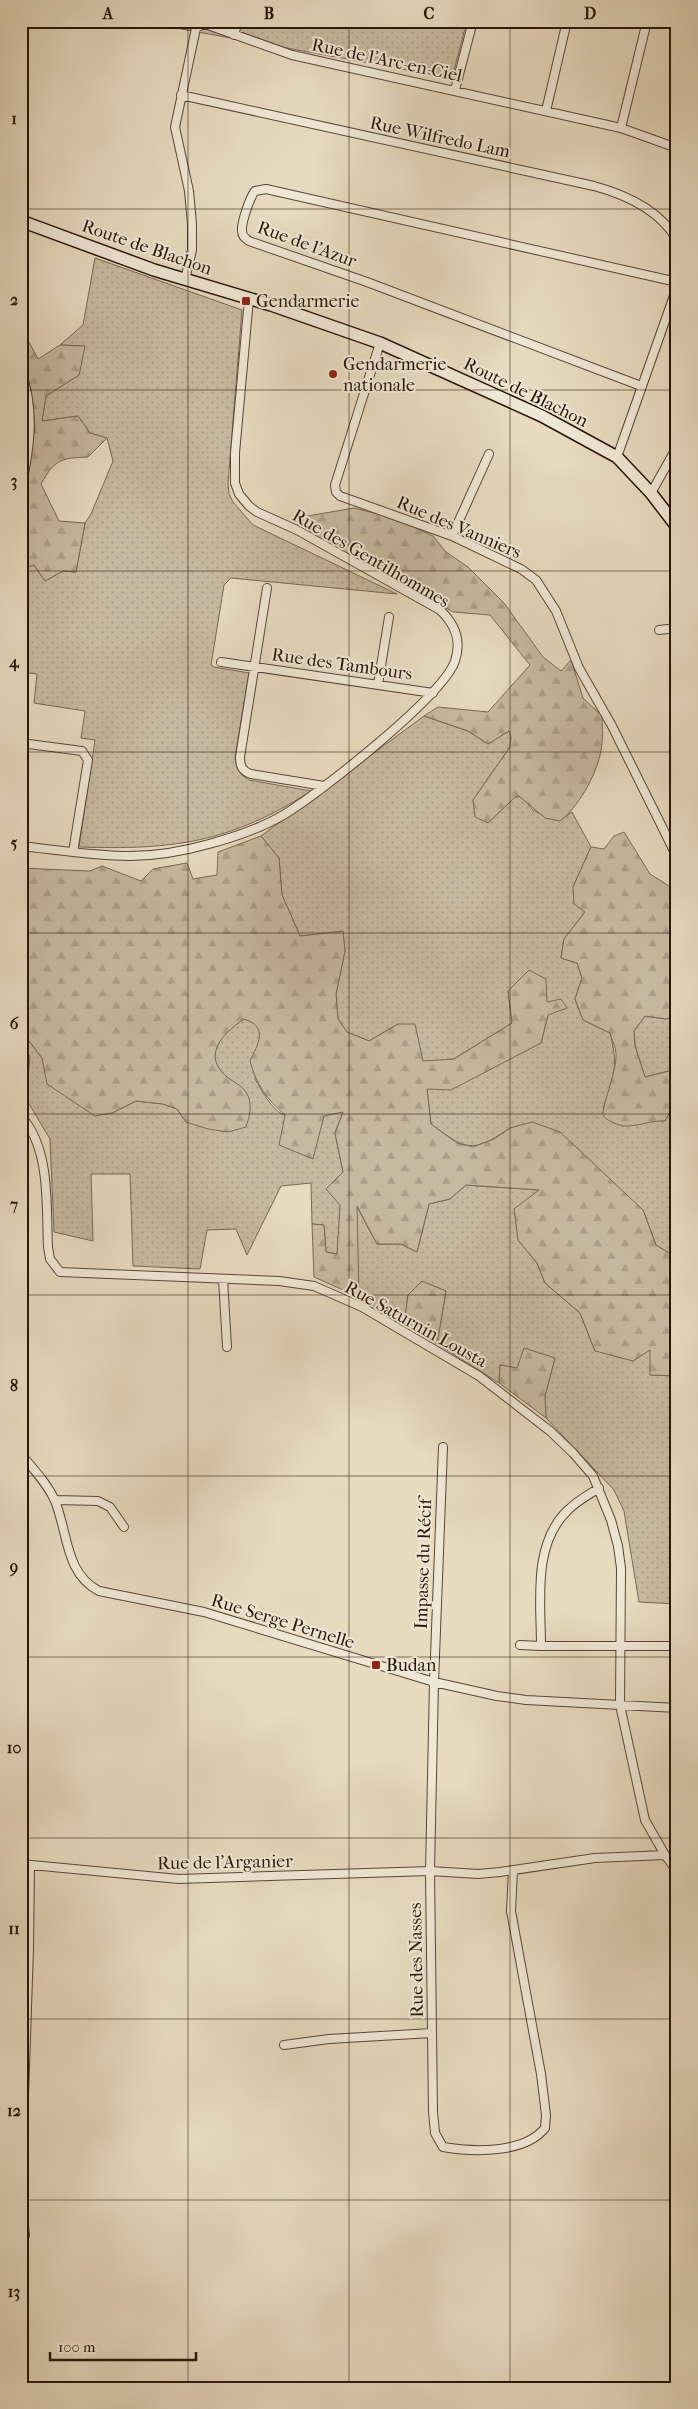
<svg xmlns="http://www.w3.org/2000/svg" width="698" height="2409" font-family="'IM FELL French Canon',serif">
<defs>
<pattern id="grass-dots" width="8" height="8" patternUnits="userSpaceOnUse" patternTransform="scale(1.25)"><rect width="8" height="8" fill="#c7b9a0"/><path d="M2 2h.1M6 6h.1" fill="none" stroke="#ab9e88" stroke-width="1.8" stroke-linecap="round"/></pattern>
<pattern id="forest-firs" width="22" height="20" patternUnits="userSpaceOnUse" patternTransform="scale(1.25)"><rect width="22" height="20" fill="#c7b9a0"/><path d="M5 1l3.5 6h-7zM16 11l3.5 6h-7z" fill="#ab9e88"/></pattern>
</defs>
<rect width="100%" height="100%" fill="#e7dabf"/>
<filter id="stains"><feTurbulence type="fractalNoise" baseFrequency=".004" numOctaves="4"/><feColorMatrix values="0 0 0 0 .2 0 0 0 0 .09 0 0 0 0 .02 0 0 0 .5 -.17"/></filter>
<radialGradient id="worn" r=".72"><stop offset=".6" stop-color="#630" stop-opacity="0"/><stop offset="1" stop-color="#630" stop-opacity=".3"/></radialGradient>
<!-- grass -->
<path fill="url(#grass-dots)" stroke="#786754" d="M137,21H467L452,78Z
M95,258L242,310L228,483L229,494L233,502L253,525L397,594L231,578L224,585L211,665L214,667L249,673L235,757C236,767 239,775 249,780L311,791C230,843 173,850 79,847L95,740L81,738L85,711L34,703L37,674L21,672V634L26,626L22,568L34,565L45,581L63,571L76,572L85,523L91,514L113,461L107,438L90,433L78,416L42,421L46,396L79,375L84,346L60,345L83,325Z
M424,716L468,731L488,744L509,731L511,737L510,747L473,800L488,823L515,797C525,794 526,804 533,810C540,815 552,817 559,821L572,812L591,847L573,887L585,912L564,939L561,958L577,963L582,978L575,999L583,1020L610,1033C618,1063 615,1079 603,1108L622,1126L652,1120L665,1121L671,1109L677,1111V1258L656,1245L643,1210L510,1128C472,1154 466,1150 431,1124L427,1089L541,1043L548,1015L547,1002L508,991L512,1023L454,1059L423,1062L398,1024L369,1041L347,1032L338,1019L336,994L345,951L343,932L300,936L282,895L279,858L261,836Z
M645,1016L666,1019L677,1016V1069L645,1077L635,1046L634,1031Z
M244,1019C249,1021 255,1022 258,1027C263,1037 256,1067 255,1079C262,1090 271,1110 284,1115C295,1119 331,1114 343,1112L335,1133L343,1172L337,1255L326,1252L324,1225L312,1224L311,1183L281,1186L247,1255L236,1229L207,1230L200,1269L133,1266L130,1174H91L93,1241L54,1232L50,1139L26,1099L30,1056L21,1052V1042L29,1041L42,1058L48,1085L112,1113L136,1101L163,1104L177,1109L186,1122L246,1092C238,1086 228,1080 221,1072C203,1050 228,1030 244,1019Z
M466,1185L540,1190L518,1240L537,1263L545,1283L580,1313L595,1351L651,1350L650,1375L677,1376V1604L639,1602L624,1511L614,1490L546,1418L545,1396L555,1358L517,1368L500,1365L499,1383L437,1344L446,1291L408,1295L404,1325L359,1297L356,1205L377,1244H401L417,1252L429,1204L450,1199Z"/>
<!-- forest -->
<path fill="url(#forest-firs)" stroke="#786754" d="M29,342L38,359L60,345L85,346L79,375L46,396L42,421L78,416L90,433L107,438L88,457C61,458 55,459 41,484L59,521L85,523L76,572L63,571L45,581L34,565L22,568L21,565V506L35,427L31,389L21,361V354Z
M354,508L395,518L433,536L446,552L468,567L504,603L543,657L561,671L571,660L583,698L602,716C602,725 603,734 602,743C600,769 580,806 560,821L545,818L519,796L515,797L488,823L475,817L473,800L510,747L511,737L509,731L488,744L468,731L424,716L438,707L488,712L530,665L490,615L453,612L399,581L365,568L294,525L302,517Z
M624,832L650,874L677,891V1016L666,1019L645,1016L634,1031L635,1046L645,1077L677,1069V1111L671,1110L665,1121C651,1120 637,1127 623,1126C618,1125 605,1120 603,1115C601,1110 617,1069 616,1055C616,1048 612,1040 610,1033L583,1020L575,999L582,978L577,963L561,958L564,939L585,912L574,904L573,887L591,847L604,849L614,836Z
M261,836L279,858L282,895L300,936L343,931L345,951L336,994L338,1019L347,1032L369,1041L398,1024H415L423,1061L454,1059L512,1023L508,991L529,970L546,979L547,1002L561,999L567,1008L548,1015L541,1043L451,1090L427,1089L431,1124L457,1143L473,1147L494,1139L510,1128L532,1122L560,1132L643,1210L656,1245L677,1258V1376L650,1375V1350L633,1361L595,1351L580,1313L545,1283L537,1263L518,1240L514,1209L539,1190L466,1185L450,1199L429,1204L417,1252L401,1244H377L357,1206L359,1297L314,1277L312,1224L324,1225L326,1252L337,1254L340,1205L326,1189L343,1172L335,1133L343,1112L324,1116L313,1159L279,1145L285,1115C267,1100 256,1084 250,1061C258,1044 269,1027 244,1019C228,1030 203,1051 222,1072C228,1080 241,1084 246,1092C253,1103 250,1115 246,1127L228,1132L208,1129L186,1122L177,1109L163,1104L136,1101L112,1113L95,1116L47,1084L42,1058L29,1041L21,1042V868L90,871L102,866L141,881L153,869L187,863L193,879L217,875L218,852Z
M422,1281L446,1291L437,1344L404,1325L408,1295Z
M524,1348L555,1358L545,1396L546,1418L499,1383L500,1365L517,1368Z"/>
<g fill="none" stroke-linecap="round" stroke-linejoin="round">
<defs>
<path id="street" d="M234,35L238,21
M455,90L473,21
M181,95L594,186C627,195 660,210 677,240
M546,111L567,21
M621,128L647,21
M185,280L192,250V224L189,191L175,127L195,33L196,28L201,25H208L292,55L621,128L677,148
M380,343L335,485L336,492L340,496L452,536L521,569L536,580L556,611L579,668L612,726L677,857
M21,371C35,410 30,448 21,488
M641,386L367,282L249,241C245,238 242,236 242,231C241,223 250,197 255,191L266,189L677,282
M617,457L677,287
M651,493L677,447
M452,536L489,454
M267,588L240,757C240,766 242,771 251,774L324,786
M659,630L677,628
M221,662L433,693
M378,684L389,617
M21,743L82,751L88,760L73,852
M21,846C57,850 94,856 130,856C156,856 184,851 209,844C235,837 262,828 285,814C321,792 443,696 455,661C462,640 455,624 440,610L297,530L257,512L249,506L239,494L235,483V453L249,299
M21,1116C51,1149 46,1206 48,1247L50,1259L60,1272L279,1281L314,1286L362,1307L479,1376L550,1431L573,1453L593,1476L611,1520L618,1546L621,1568L620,1705L645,1820L665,1855L677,1871
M223,1279L227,1347
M443,1447L434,1682L430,1871L433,2112L435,2133L443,2147C473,2152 524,2154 545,2128L546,2115L541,2074L511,1911L513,1870
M21,1454C33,1469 48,1484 55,1501C68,1532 65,1574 99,1591L204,1612L434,1682L497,1696L526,1700L677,1708
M599,1488C588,1495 577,1501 568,1510C532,1544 541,1602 541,1646H677
M55,1500L98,1501L110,1507L124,1527
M520,1645L541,1646
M21,1864L179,1879L430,1871L478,1874L500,1872L595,1858L665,1855
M284,2045L329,2039L432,2033
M21,2186L29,1948L30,1866
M21,2200L25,2235L21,2236"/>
<path id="secondary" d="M21,221L154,270L271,305L380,343L542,416L617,457L651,493L677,527"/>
</defs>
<!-- street casing -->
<use href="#street" stroke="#584635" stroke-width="10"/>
<!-- secondary casing -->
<use href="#secondary" stroke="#291507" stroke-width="14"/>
<!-- street -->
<use href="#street" stroke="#efe7d5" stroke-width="8"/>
<!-- secondary -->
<use href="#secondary" stroke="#efe7d5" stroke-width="11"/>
</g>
<!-- grid -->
<path fill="none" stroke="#291507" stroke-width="1" stroke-opacity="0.55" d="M188,21V2388M349,21V2388M510,21V2388M21,209H677M21,390H677M21,571H677M21,752H677M21,933H677M21,1114H677M21,1295H677M21,1476H677M21,1657H677M21,1838H677M21,2019H677M21,2200H677"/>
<!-- markers -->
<g fill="#8f2418" stroke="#efe7d5" stroke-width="2">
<rect x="241" y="296" width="10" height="10" rx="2.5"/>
<circle cx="333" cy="374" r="5"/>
<rect x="371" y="1660" width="10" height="10" rx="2.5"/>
</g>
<g text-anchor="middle" stroke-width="4" stroke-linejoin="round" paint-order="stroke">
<!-- street labels -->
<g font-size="18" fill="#291507" stroke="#efe7d5">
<text transform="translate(387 60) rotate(12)" y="6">Rue de l'Arc-en-Ciel</text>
<text transform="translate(440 137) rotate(12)" y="6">Rue Wilfredo Lam</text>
<text transform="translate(307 244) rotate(20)" y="6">Rue de l'Azur</text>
<text transform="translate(147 247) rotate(19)" y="6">Route de Blachon</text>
<text transform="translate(526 392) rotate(26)" y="6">Route de Blachon</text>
<text transform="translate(459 527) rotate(23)" y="6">Rue des Vanniers</text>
<text transform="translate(371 558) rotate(30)" y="6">Rue des Gentilhommes</text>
<text transform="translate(342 664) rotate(8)" y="6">Rue des Tambours</text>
<text transform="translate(416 1324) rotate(29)" y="6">Rue Saturnin Lousta</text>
<text transform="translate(423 1564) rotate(-88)" y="6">Impasse du Récif</text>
<text transform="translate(283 1621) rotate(17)" y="6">Rue Serge Pernelle</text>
<text transform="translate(225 1862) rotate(-1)" y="6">Rue de l'Arganier</text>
<text transform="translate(416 1960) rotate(-91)" y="6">Rue des Nasses</text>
</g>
<!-- poi labels -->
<g font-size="18" fill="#291507" stroke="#efe7d5" text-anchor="start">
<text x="256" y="307">Gendarmerie</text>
<text x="343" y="370">Gendarmerie<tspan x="343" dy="21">nationale</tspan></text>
<text x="386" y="1671">Budan</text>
</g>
</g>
<!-- margin -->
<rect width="698" height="2409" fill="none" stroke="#e7dabf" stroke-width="55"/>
<!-- scale -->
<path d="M50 2352v8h146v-8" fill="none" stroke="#291507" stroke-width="2.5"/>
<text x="58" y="2352" font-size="15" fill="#291507" stroke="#efe7d5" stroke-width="4" paint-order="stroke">100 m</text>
<rect x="28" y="28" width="642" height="2354" fill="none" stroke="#291507" stroke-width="2"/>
<g font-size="16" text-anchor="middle" font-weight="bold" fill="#291507">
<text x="108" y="19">A</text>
<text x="269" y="19">B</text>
<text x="429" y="19">C</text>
<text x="590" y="19">D</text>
<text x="14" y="124">1</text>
<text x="14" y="305">2</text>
<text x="14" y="486">3</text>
<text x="14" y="667">4</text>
<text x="14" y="848">5</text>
<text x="14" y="1029">6</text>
<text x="14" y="1210">7</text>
<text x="14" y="1391">8</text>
<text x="14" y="1572">9</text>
<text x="14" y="1753">10</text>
<text x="14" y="1934">11</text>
<text x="14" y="2116">12</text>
<text x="14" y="2297">13</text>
</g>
<rect width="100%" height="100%" filter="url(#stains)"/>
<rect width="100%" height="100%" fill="url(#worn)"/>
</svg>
